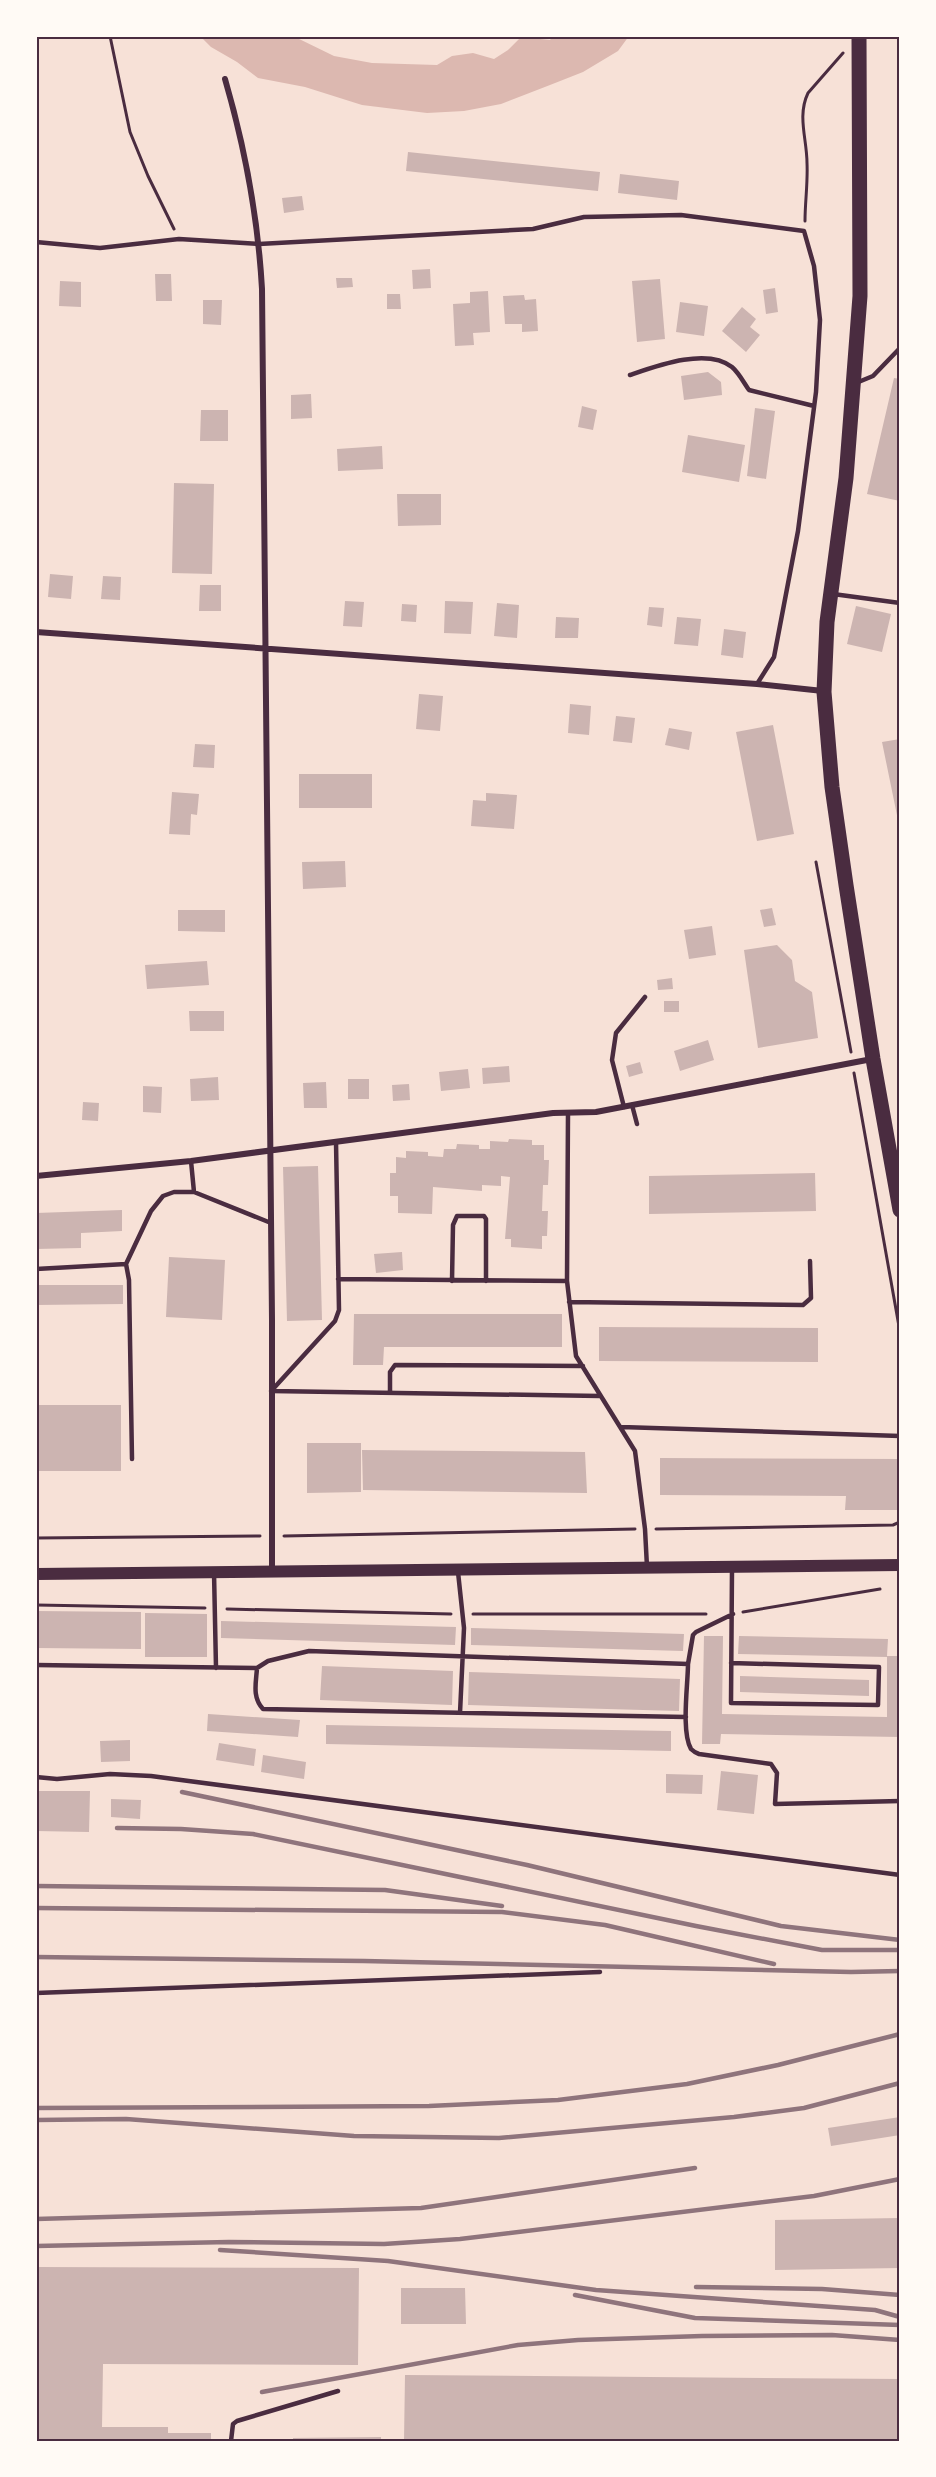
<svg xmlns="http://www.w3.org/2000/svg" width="936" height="2477" font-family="'Noto Sans',sans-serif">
<rect width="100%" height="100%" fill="#f7e1d7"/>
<!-- water -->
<path fill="#dcb8b0" d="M200,36H293L334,56L372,63L437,65L452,56L473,53L494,59L508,50L521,37L550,40L553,36H629L618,51L583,72L550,85L501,104L464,111L427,113L362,105L305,87L258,78L237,62L211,47Z"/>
<!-- building -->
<path fill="#ccb4b1" d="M408,152L600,172L598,191L406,171Z
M620,174L679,181L677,200L618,193Z
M302,196L304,210L284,213L282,198Z
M430,269L431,288L413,289L412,270Z
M155,274H171L172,301H156Z
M336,278H352L353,287L337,288Z
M660,279L665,339L637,342L632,281Z
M60,281L81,282V307L59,306Z
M775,288L778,312L766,314L763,290Z
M488,291L490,332L473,333L474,345L455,346L453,304L470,303V292Z
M387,294H400L401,309H387Z
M524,295L525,300L536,299L538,331L522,332V324H505L503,296Z
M203,300H222L221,325L203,324Z
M680,302L708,306L704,336L676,332Z
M742,307L756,319L750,327L760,335L746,352L722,331Z
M708,372L721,382L722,395L684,400L681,376Z
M894,378L900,379V501L867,494Z
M311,394L312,418L291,419V395Z
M582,406L597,410L593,430L578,427Z
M755,408L775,411L766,479L747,476Z
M201,410H228V441H200Z
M688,435L745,445L739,482L682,472Z
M382,446L383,469L338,471L337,449Z
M174,483L214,484L212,574L172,573Z
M397,494H441V525L398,526Z
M50,574L73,576L71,599L48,597Z
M103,576L121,577L120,600L101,599Z
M200,585H221V611H199Z
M345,601L364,602L362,627L343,626Z
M445,601L473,602L471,634L444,633Z
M497,603L519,605L517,638L494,636Z
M402,604L417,605L416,622L401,621Z
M856,606L891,614L882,652L847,644Z
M649,607L664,608L662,627L647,625Z
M556,617L579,618L578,638H555Z
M677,617L701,619L698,646L674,644Z
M724,629L746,632L743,658L721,655Z
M419,694L443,696L440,731L416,729Z
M570,704L591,706L589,735L568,733Z
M616,716L635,718L632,743L613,741Z
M773,725L794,834L757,841L736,732Z
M669,728L692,732L689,750L665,745Z
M900,739V825H899L882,742Z
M195,744L215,745L214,768L193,767Z
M299,774H372V808H299Z
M172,792L199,794L197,815L191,814L190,835L169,834Z
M486,793L517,795L514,829L471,826L473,800L486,801Z
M345,861L346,887L303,889L302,862Z
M772,908L776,925L764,927L760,910Z
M178,910H225V932L178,931Z
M712,926L716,955L689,959L684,930Z
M777,945L792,960L795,981L812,992L818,1038L758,1048L744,950Z
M207,961L209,985L147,989L145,965Z
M672,978L673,989L658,990L657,980Z
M664,1001H679V1012H664Z
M189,1011H224V1031H190Z
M708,1040L714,1060L680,1071L674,1051Z
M640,1062L643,1073L629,1077L626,1066Z
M509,1066L510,1082L483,1084L482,1068Z
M468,1069L470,1088L441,1091L439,1072Z
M218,1077L219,1100L191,1101L190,1079Z
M348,1079H369V1099H348Z
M326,1082L327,1108H304L303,1083Z
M409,1084L410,1100L393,1101L392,1085Z
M143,1086L162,1087L161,1113L143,1112Z
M83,1102L99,1103L98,1121L82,1120Z
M509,1139L532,1140V1145H544V1160H549L548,1185H543L542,1211H548L547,1236H542V1249L511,1247V1239H505L510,1177L501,1176V1186L482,1185V1191L433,1187L432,1214L398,1213V1196H390V1173H396V1157L406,1158V1151L428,1152V1156L443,1157L444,1149H456L457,1144L479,1145V1149H490V1141L508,1142Z
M318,1166L322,1320L287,1321L283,1167Z
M815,1173L816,1211L649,1214V1176Z
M122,1210V1231L81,1233V1248L36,1249V1213Z
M402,1252L403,1270L376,1273L374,1254Z
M169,1257L225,1260L222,1320L166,1317Z
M36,1285H123V1304L36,1305Z
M354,1314H562V1347H384L383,1365H353Z
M599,1327L818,1328V1362L599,1361Z
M36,1405H121V1471H36Z
M307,1443H361V1492L307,1493Z
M362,1450L585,1452L587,1493L363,1490Z
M660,1458L900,1459V1510H845L846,1496L660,1495Z
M36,1611L141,1612V1649L36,1648Z
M145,1613L207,1614V1657H145Z
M221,1621L456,1627L455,1645L221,1638Z
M471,1628L684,1634L683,1651L471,1645Z
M704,1636H723L722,1714L887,1717V1657L738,1654L739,1636L888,1639L887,1656H900V1737L721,1734L720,1744H702Z
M322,1666L453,1671L452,1705L320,1700Z
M469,1672L680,1679L679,1711L468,1705Z
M740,1676L869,1680V1696L740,1692Z
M208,1714L300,1720L298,1737L207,1731Z
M326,1725L671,1731V1751L326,1744Z
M130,1740V1761L101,1762L100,1741Z
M219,1743L256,1749L254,1766L216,1760Z
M263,1755L306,1762L304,1779L261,1772Z
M721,1771L758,1775L754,1814L717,1810Z
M666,1774L703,1775L702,1794L666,1793Z
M36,1791H90L89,1832L36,1831Z
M111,1799L141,1800L140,1819L111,1817Z
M900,2117V2135L831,2146L828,2128Z
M900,2218V2268L775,2270V2220Z
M36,2267L359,2268L358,2365L103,2364L102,2427H168V2433H211V2441H36Z
M401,2288H465L466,2324H401Z
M405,2375L900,2379V2441H404Z
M381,2437V2441H293V2438Z"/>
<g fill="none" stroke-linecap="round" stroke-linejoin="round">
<!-- path -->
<path stroke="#4a2c40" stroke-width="3" d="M110,36L130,132L148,176L174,229
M805,221C805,202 808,182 807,163C807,139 797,116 808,93L843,53
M816,862L851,1052
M854,1073L900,1332
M656,1529L893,1525L900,1522
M284,1536L635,1529
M36,1538L260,1536
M36,1605L205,1608
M227,1609L451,1614
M743,1612L880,1589
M473,1614H706"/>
<!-- service -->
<path stroke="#4a2c40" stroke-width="4.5" d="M36,242L100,248L179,239L259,244L533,229L584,217L681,215L804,231L814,266L820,320L816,392L798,531L774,657L757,684
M630,375C656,366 707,347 732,367C739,373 744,383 749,390L814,406
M856,383L873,376L900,348
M833,594L900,603
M632,1105L637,1124
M624,1107L612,1060L616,1033L645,997
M568,1113L567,1281L576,1356L635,1451L645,1529L647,1567
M191,1161L194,1192
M126,1264L129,1280L132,1459
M36,1269L126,1264L151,1211L163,1196L174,1192H194L271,1223
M338,1279L567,1281
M452,1281L453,1225L457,1216H484L486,1219V1281
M569,1302L803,1305L811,1298L810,1261
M273,1389L335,1321L339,1310L336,1142
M271,1391L600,1396
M390,1392V1372L395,1365L583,1366
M621,1427L900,1436
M214,1572L216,1668
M458,1572L464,1628L460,1713
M731,1663L879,1667L878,1705L731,1703L732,1569
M688,1664L693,1635L696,1632L733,1614
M36,1665L257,1668L268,1661L309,1651L688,1664C688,1684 681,1732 691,1749C693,1751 696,1753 699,1754L771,1764L777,1773L775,1804L900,1801
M257,1668C256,1683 252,1697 263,1709L686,1717
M36,1777L57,1779L110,1774L151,1776L900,1875
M36,1993L600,1972
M231,2441L233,2424L237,2421L338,2391"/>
<!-- minor -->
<path stroke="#4a2c40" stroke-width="6" d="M225,79C245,148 258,218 262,289L272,1320V1571
M36,632L757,684L823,691
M36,1176L191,1161L553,1113L596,1112L872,1059"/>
<!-- secondary -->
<path stroke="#4a2c40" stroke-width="12" d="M36,1574L900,1565"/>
<!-- primary -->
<path stroke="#4a2c40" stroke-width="15" d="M859,36L860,296L846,478L827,622L824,692L832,787L846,885L873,1059L900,1210"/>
<!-- rail -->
<path stroke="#8f747c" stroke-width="4.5" d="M182,1792L527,1865L781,1926L900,1940
M117,1828L181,1829L253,1834L696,1926L822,1950H900
M36,1886L385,1890L502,1906
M36,1908L502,1912L605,1925L774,1964
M36,1957L364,1961L851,1972L900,1971
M36,2108L429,2106L558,2100L687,2084L778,2065L900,2034
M36,2120L126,2119L354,2136L499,2138L734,2117L804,2108L900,2083
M36,2219L421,2208L695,2168
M36,2246L229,2242L384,2244L460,2239L814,2196L900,2179
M220,2250L388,2261L596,2290L875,2310L900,2317
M696,2287L822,2289L900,2295
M575,2295L695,2318L900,2325
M262,2392L518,2345L578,2340L702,2336L832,2335L900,2340"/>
</g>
<!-- border -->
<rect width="936" height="2477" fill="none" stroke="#fffaf5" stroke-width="75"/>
<rect x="38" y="38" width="860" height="2402" fill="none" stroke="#4a2c40" stroke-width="2"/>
</svg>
